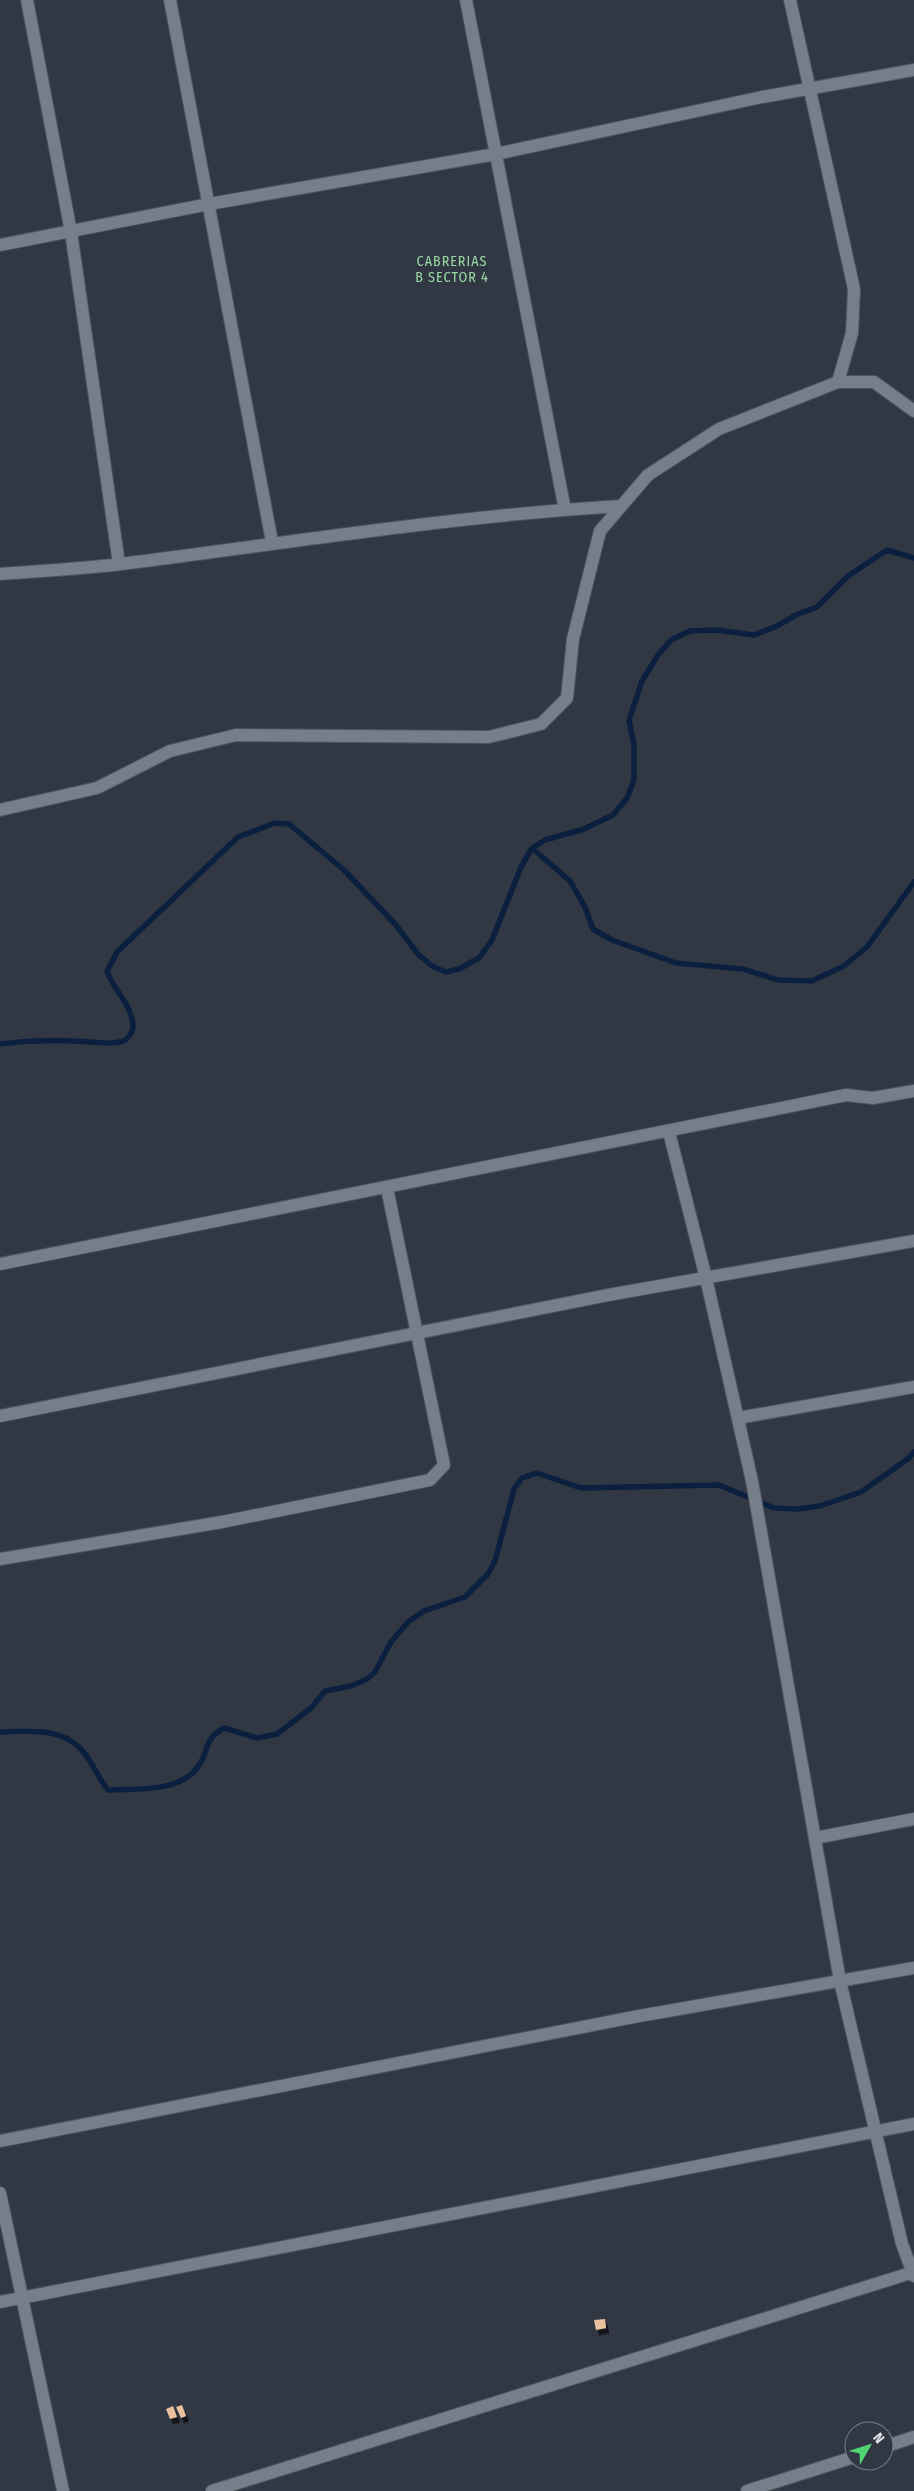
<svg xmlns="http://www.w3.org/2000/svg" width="914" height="2491" font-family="'Fira Sans Condensed',sans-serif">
<defs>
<filter id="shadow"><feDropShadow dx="3" dy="5.5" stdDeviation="0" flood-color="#0009"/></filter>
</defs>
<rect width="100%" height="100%" fill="#313843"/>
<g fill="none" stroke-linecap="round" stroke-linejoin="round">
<!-- stream -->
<path stroke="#0b203f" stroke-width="5.5" d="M532,848L570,881L585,907L593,929L612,940L676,963L743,969L778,980L812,981L844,966L867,947L914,882
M0,1044C24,1041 49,1040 73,1041C88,1041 106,1045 120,1042C127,1041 133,1033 133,1026C132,1004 113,990 107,971L117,952L238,837L275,823L289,824L344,870L396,925L418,954L432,966L446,972L459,969L479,958L492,940L521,867L532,848L545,840L584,829L613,815L627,798L634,780V745L629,720L642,681L658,655L671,640L690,631L716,630L754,635L775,627L798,614L817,607L848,576L887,550L914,558
M0,1732C30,1731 65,1727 85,1754C94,1766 99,1779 108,1790C138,1788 184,1794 201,1762C209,1746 206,1738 224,1728L257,1738L277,1734L311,1708L325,1691L351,1686L367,1679L375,1672L391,1642L408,1622L424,1611L465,1597L488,1574L495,1561L514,1489L522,1478L537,1473L581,1488L719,1485L774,1508L798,1509L820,1506L861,1492L909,1458L914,1452"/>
</g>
<!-- building -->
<path fill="#e9c19f" filter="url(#shadow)" d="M605,2319L606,2328L596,2330L594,2320Z
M182,2405L186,2416L181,2418L176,2407Z
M173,2406L177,2417L170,2419L166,2409Z"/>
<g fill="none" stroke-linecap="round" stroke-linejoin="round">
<defs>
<path id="street" d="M27,0L71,232L119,564
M170,0L272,542
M466,0L565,510
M790,0L854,289L852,333L838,382
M0,245L209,204L496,154L762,97L914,70
M0,574C40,571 81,569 121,564C287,543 453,516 621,506
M0,810L97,788L170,751L236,735L489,737L541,724L567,698L573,639L600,531L648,475L719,429L838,382H874L914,411
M669,1132L706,1278L752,1481L840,1981L902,2244L914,2276
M0,1264L846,1095L873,1098L914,1091
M0,1416L608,1295L914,1241
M738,1418L914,1387
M0,1559L222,1522L430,1480L444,1465L387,1188
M815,1838L914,1819
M0,2141L639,2016L914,1968
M0,2193L63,2491
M0,2302L914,2124
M884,2447L914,2437
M212,2491L914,2272
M747,2491L854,2457"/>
</defs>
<!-- street casing -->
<use href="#street" stroke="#4d545c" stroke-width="14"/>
<!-- street -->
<use href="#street" stroke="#767e8a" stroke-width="12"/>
</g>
<g text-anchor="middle" stroke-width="5" stroke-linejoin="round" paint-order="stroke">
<!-- neighbourhood labels -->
<g font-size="14" letter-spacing="1" fill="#98d9a3" stroke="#313843">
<text x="452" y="266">CABRERIAS<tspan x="452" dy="16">B SECTOR 4</tspan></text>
</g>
</g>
<!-- north arrow -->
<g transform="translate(869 2446) rotate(51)"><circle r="24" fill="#313843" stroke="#787e87"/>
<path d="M0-4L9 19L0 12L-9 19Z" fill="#50d674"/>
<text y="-8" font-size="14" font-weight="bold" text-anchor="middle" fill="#e2e7ee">N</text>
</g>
</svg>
